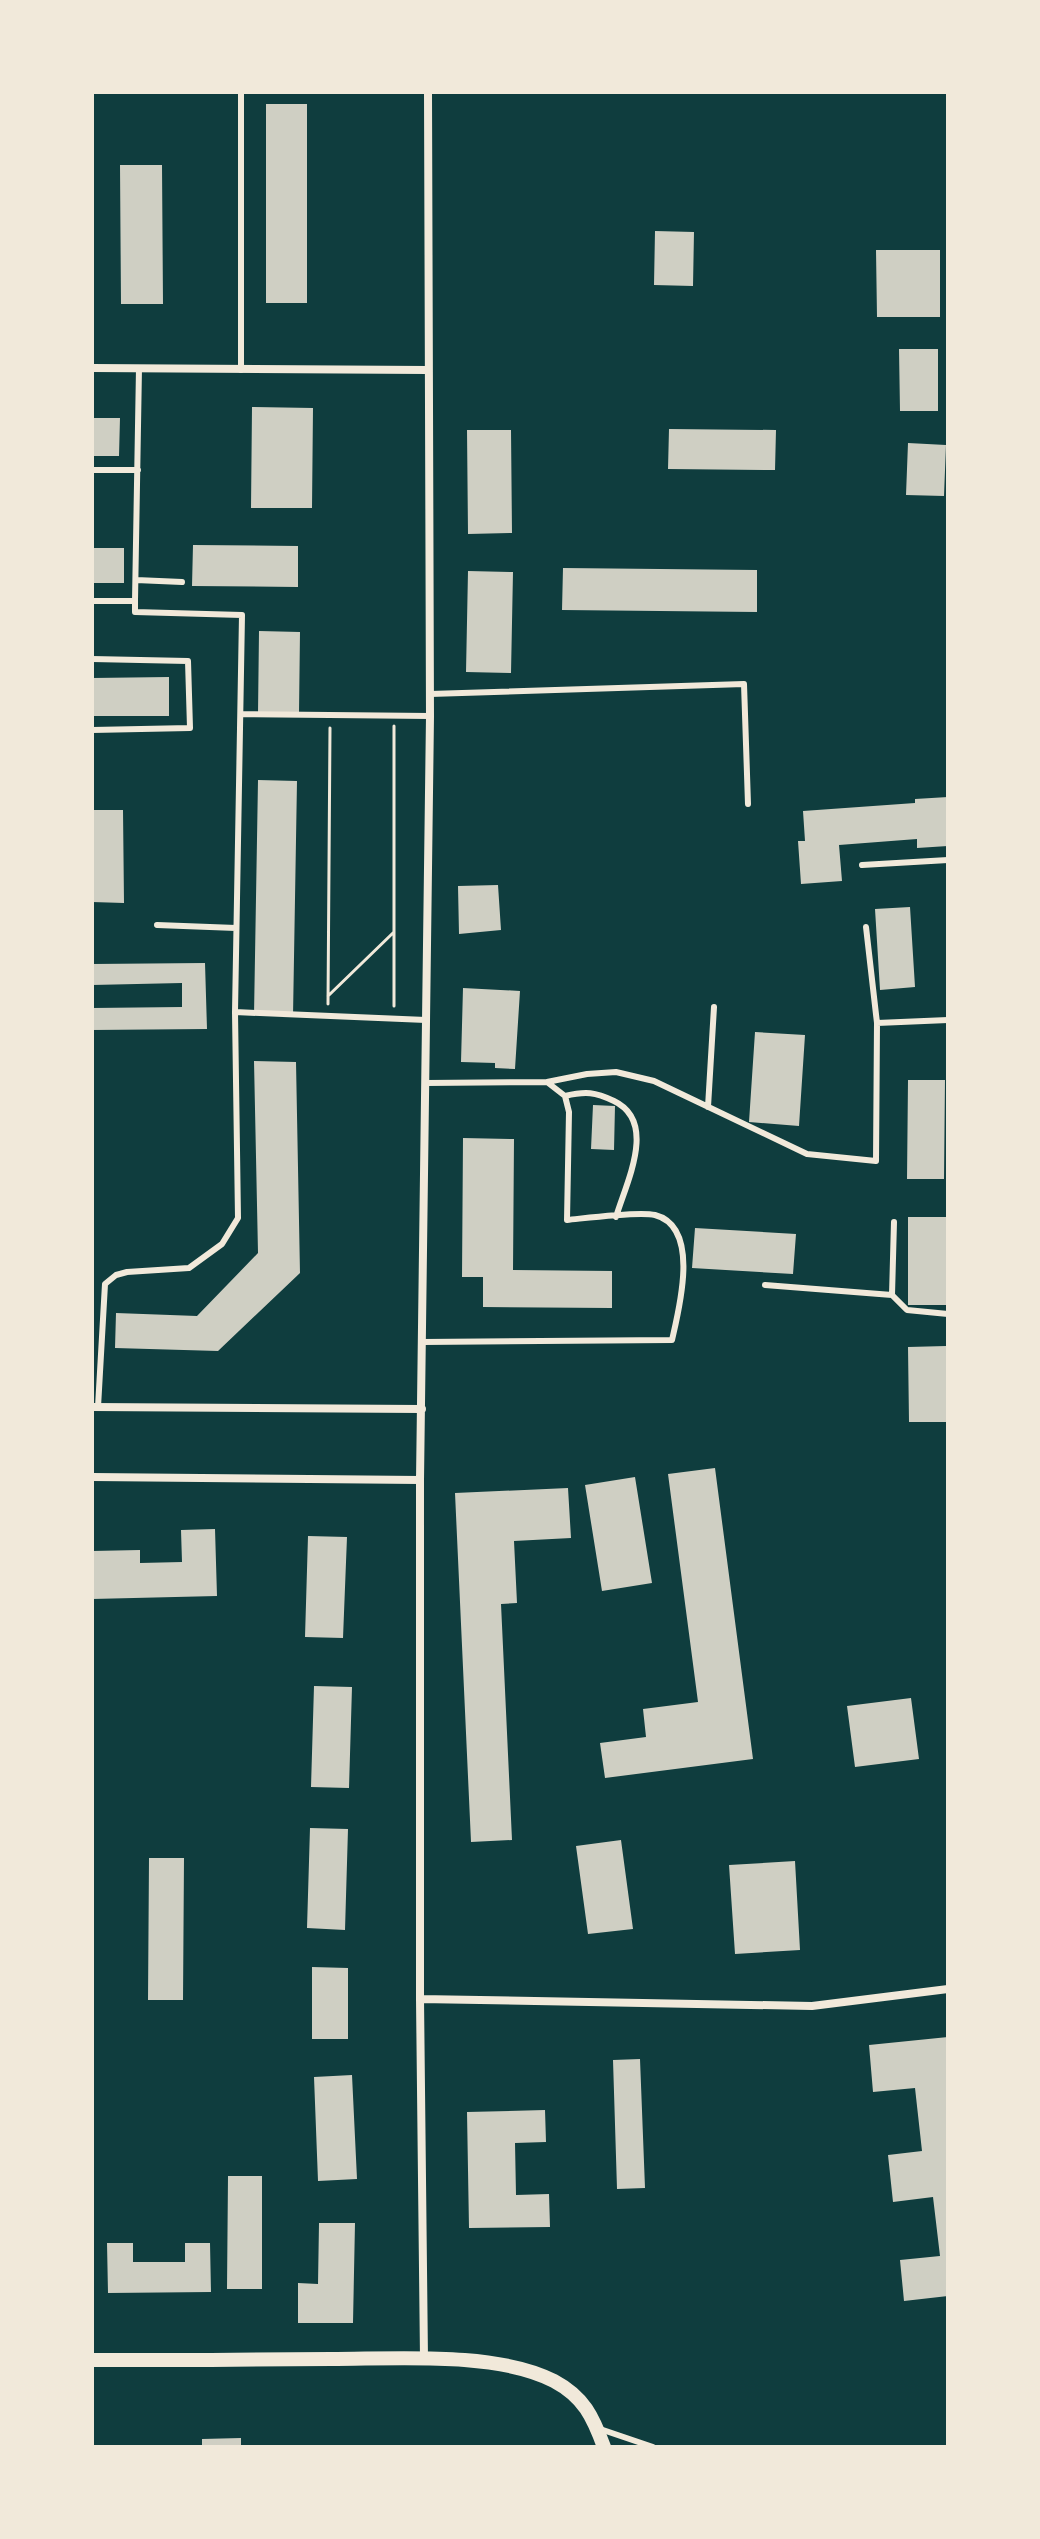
<svg xmlns="http://www.w3.org/2000/svg" width="1040" height="2539" font-family="Lato,sans-serif">
<rect width="100%" height="100%" fill="#0f3d3e"/>
<!-- building -->
<path fill="#cfcfc3" d="M266,104H307V303H266Z
M120,165H162L163,304H121Z
M655,231L694,232L693,286L654,285Z
M876,250H940V317H877Z
M899,349H938V411H900Z
M252,407L313,408L312,508H251Z
M92,418H120L119,456H92Z
M669,429L776,430L775,470L668,469Z
M467,430H511L512,533L468,534Z
M908,443L946,445L944,496L906,495Z
M193,545L298,546V587L192,586Z
M92,548H124V583H92Z
M563,568L757,570V612L562,610Z
M468,571L513,572L511,673L466,672Z
M259,631L300,632L299,713H258Z
M169,677V716H92V678Z
M258,780L297,781L293,1016L254,1015Z
M948,797V846L917,848V839L839,845L842,881L801,884L798,841H805L803,811L915,803V799Z
M92,810H123L124,903L92,902Z
M498,885L501,930L459,934L458,886Z
M910,907L915,987L880,990L875,909Z
M205,963L207,1029L92,1030V1008L182,1007V983L92,985V964Z
M463,988L520,991L515,1069L495,1068V1063L461,1062Z
M755,1032L805,1035L799,1126L749,1122Z
M254,1061L296,1062L300,1273L218,1351L115,1348L116,1313L197,1316L258,1253Z
M908,1080H945L944,1179H907Z
M593,1105L615,1106L614,1150L591,1149Z
M463,1138L514,1139L513,1270L612,1271V1308L483,1307V1277H462Z
M908,1217H948V1305H908Z
M695,1228L796,1234L793,1274L692,1268Z
M946,1346L947,1422H909L908,1347Z
M715,1468L753,1759L605,1778L600,1743L646,1737L643,1709L698,1702L668,1474Z
M635,1477L652,1583L602,1591L585,1485Z
M568,1488L571,1538L514,1541L517,1603L501,1604L512,1840L471,1842L455,1493Z
M215,1529L217,1596L92,1599V1551L140,1550V1563L182,1562L181,1530Z
M308,1536L347,1537L343,1638L305,1637Z
M314,1686L352,1687L349,1788L311,1787Z
M911,1698L919,1759L855,1767L847,1706Z
M310,1828L348,1829L345,1930L307,1928Z
M621,1840L633,1929L588,1934L576,1846Z
M149,1858H184L183,2000H148Z
M795,1861L800,1950L735,1954L729,1865Z
M312,1967L348,1968V2039H312Z
M948,2037V2296L904,2301L900,2260L940,2256L933,2197L893,2202L888,2155L922,2151L915,2088L873,2092L869,2045Z
M640,2059L645,2188L617,2189L613,2060Z
M352,2075L357,2179L318,2181L314,2077Z
M545,2110L546,2142L515,2143L516,2195L549,2194L550,2227L469,2228L467,2112Z
M228,2176H262V2289H227Z
M319,2223H355L353,2323H298V2283L318,2284Z
M107,2243H133V2262H185V2243H210L211,2292L108,2293Z
M241,2438V2447H202V2439Z"/>
<g fill="none" stroke-linecap="round" stroke-linejoin="round">
<!-- path -->
<path stroke="#f1e9da" stroke-width="3" d="M394,726V1006
M328,996L394,932
M328,1004L330,728"/>
<!-- service -->
<path stroke="#f1e9da" stroke-width="6" d="M241,92V370
M92,470H138
M136,580L182,582
M92,601H135L139,368
M135,601V612L242,615L235,1012
M92,659L188,661L190,728L92,730
M430,694L744,684L748,804
M241,714L430,716
M862,865L948,860
M157,925L236,928
M877,1023L948,1020
M547,1082L587,1074L616,1072L654,1081L807,1154L876,1161L877,1023L866,927
M565,1096C586,1091 595,1092 614,1101C658,1122 626,1183 616,1217
M708,1107L714,1007
M765,1285L892,1295L907,1310L948,1314
M892,1295L894,1222
M423,1342L672,1340C679,1309 701,1227 655,1215C639,1211 587,1218 567,1220L569,1112L565,1096L547,1082L426,1083
M98,1407L105,1284L116,1275L127,1272L189,1268L222,1244L238,1218L235,1012L426,1020
M600,2429L653,2447"/>
<!-- minor -->
<path stroke="#f1e9da" stroke-width="8" d="M92,368L428,370
M92,1407L422,1409
M92,1477L420,1480
M420,1999L812,2006L948,1989
M424,2359L420,1999V1480L430,716L428,92"/>
<!-- tertiary -->
<path stroke="#f1e9da" stroke-width="14" d="M92,2360C172,2360 251,2360 331,2359C395,2359 496,2351 554,2381C584,2397 593,2417 604,2447"/>
</g>
<!-- border -->
<rect width="1040" height="2539" fill="none" stroke="#f1e9da" stroke-width="188"/>
</svg>
